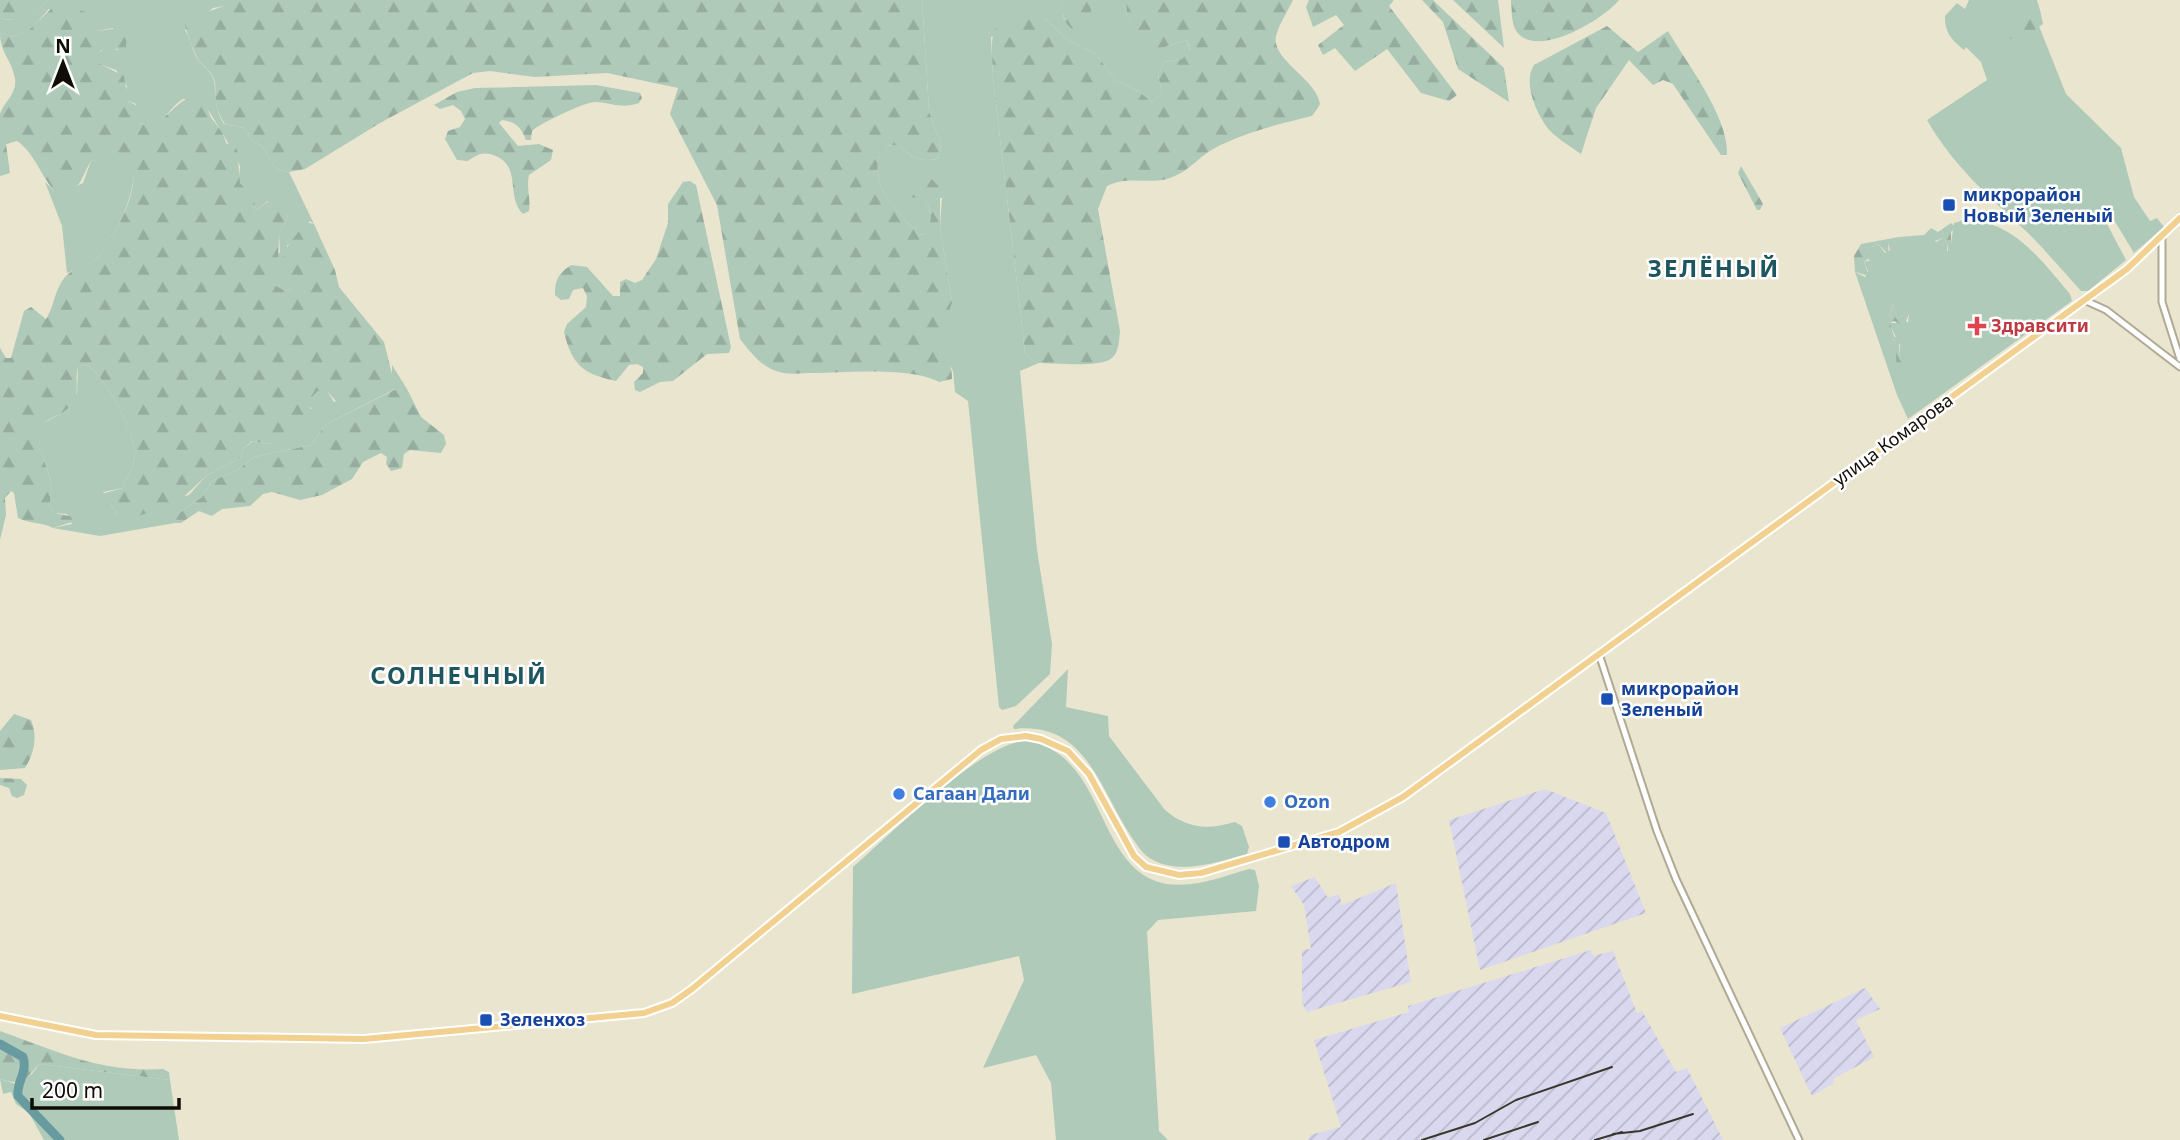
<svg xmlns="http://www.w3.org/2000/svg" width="2180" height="1140" font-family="'Noto Sans',sans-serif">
<defs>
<pattern id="industrial-furrows" width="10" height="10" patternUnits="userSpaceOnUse" patternTransform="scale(1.75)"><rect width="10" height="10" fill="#dad8ee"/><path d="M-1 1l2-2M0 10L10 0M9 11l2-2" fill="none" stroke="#bab8cb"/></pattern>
<pattern id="forest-firs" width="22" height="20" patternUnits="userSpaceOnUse" patternTransform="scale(1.75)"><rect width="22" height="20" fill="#afcab9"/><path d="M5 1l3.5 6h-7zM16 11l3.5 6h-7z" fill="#95ac9e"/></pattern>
</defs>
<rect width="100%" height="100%" fill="#eae5cf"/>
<!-- industrial -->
<path fill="url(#industrial-furrows)" d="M1545,789L1606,813L1646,913L1480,970L1449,820Z
M1315,877L1328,898L1339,894L1342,905L1396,883L1411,982L1307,1012L1302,1003V950L1311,949L1304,905L1291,886Z
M1591,950L1593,956L1613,951L1637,1013L1642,1011L1676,1072L1687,1068L1723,1140H1308L1310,1135L1341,1127L1314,1040L1409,1012L1408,1006Z
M1865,988L1880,1009L1856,1020L1874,1057L1833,1079L1834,1083L1812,1096L1780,1028Z"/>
<!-- grass -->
<path fill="#afcab9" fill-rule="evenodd" d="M49,0H226L225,6L213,8L185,30C191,39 192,51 198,60C204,68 212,71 214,82C218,101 213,105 224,124L244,128L251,139L263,147L276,169L289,172L314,224L310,221C301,228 296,238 287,246L293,287L289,291C275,287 268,283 266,268L280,252L279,235L289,213L268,201L255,211L253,197L240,183C238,176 240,173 240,166C240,162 209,109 204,105C198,99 191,99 183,99C166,110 163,129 139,123L136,104L128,101L125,94L127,86L116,70L96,63L95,57C103,47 107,47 118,50L113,28L96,31L49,9L30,30L12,37L0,33V18C17,24 38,11 49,0Z
M922,0H1062L1064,20L1091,0H1126L1127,17L1153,54L1167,46L1187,40L1190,51L1182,59L1164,62L1158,75L1162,93L1152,102L1138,91L1116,81L1096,54L1069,41L1044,18L991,37L993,78L1025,352L1030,359L1039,363L1020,371L1037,550L1052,644L1050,674L1016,706L1002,710L999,707L968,401L955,392L953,371L944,354L939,322L942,313L952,303L940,227L942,198H922C933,211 935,221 924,235L918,234C894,206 870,191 880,150L891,145H899C912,158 919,162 937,159L941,145L929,111Z
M1969,0H2037L2040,10H2031L2032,32L2039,26L2066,94L2121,148L2134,197L2150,221L2157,218L2164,227L2134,253L2114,220H2108L2107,224L2126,260L2088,291H2081C2063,271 2045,250 2026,231C1988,196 1952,164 1927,120L1987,80L1981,62L1966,47L1964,50C1951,39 1945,33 1945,16L1957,3L1965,9Z
M114,154C121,156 127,157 131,165C142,184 112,244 96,259C89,265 76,270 67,273L62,226L45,182L59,195L83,183L91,161Z
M1968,219C2016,224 2040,259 2070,294L2072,301L1908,419L1897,395L1855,272L1865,277L1868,271L1864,262L1872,260L1874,255H1867V249L1878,244L1885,253L1890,250L1888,243L1902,240L1899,237L1924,235L1936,242L1943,238L1947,242V251L1950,250L1954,223ZM1892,304L1898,318L1909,312L1908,323H1889L1900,345L1899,358L1903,363L1899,366L1895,342L1887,325V313L1891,317Z
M84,364C102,369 135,433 135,452C135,465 128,475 123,488L103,492L118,516L189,495L206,476L240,458L244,448L253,441L270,444L322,404L314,410L309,406L311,398L318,391H327L334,402L392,374V365L407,389H395L325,425L311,445L254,457L238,470L212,481L202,497L175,516V523L100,536L53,528L72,524L67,514L55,513L50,508C49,500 52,493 51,485C48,461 33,448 42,424L69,409L77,393L78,368Z
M1068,669L1066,707L1108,716L1109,736L1165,810C1188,829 1207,830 1235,822L1242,826L1249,847L1247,854C1217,862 1182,875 1153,860C1143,855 1137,845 1131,836C1100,790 1086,721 1014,729L1013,726Z
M1024,741C1116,751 1090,897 1191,884C1211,882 1230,874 1249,869L1255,870L1259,886L1256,911L1158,920L1147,932L1159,1131L1168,1140H1056L1051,1083L1036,1055L983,1068L1024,980L1019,956L852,994L853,867C890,835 979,745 1024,741Z
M39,1064L170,1080L179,1140H44L29,1113L16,1104L11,1092L3,1094L0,1079L16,1084L32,1074Z"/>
<!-- forest -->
<path fill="url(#forest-firs)" d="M0,0H49C37,12 18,24 0,18Z
M226,0H922L929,111L941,145L937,159C919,162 912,158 899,145H890L880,151C870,190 894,206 918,234L924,235C936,219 933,200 911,197L909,188L922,176L931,178L940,188V227L952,303L949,311L942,313C935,338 953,359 952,379L939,382C913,367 846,372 814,373C799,373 785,376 771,369C758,363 748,349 740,339L717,205L670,114L678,88L607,73L535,77L490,71L473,73L380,123L305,169L289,172L276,169L263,147L251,139L244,128L225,124C213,105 217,102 215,83C213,72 205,68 199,61C195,55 185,28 184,20L224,6Z
M1062,0H1091V25L1081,32C1063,28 1063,16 1062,0Z
M1126,0H1293C1288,11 1279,24 1276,36C1271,60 1316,78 1320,104L1312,116C1279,124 1245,132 1215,148C1198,157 1190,171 1170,178C1149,185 1128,175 1107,186L1098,209L1120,331C1119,340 1119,352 1112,358C1101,368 1055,363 1039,363L1030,359L1025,352L993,78C991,28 986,14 1044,18L1069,41L1096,54L1116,81L1138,91L1152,102L1162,93L1158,75L1164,62L1182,59L1190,50L1187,40L1167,46L1153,55L1146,52L1143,41L1127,17Z
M1309,0H1394L1389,6L1457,95L1449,101L1421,93L1387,49L1355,71L1335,48L1323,55L1318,45L1344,25L1336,15L1313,27L1306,7Z
M1422,0H1433L1504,68L1509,102L1458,69L1443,22Z
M1453,0H1498L1504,48Z
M1511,0H1619C1603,20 1537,59 1517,32C1511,25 1512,10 1511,0Z
M55,5L70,6L90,14L96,31L123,28L127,31L126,48L101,50L96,57V62L124,76L128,101L139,107V123C172,131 178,81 205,105C208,108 209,115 212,119C219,128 223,131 226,143L237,149L240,183L254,197L255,211L276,196L289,202V213L279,235L278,260L267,268C268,283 275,287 289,291L292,288L290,278L281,271C279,252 296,236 306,222L314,224L335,270L339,287L384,342L392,374L387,384L341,407L327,391H318L311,398L310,409L327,403L330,406L329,414L270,444L252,441L244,448L240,458L206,476L174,506L126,519L118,516L110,503L98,501V495L123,488C128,475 135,465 135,452C135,433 102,369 84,364L78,368C75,378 78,387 76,396C73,413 54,414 43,424C33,448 48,461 51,485C52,493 49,500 50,508L55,513L73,517L75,521L53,528C42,522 30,524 18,518L14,493L11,491L5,498L6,515L0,540V348L6,358H11L24,311L31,307L46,319C55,306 54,289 66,276C74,267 90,266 98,257C121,229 168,138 91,161C80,179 82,190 59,196C42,180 36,154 17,141L6,144L10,173L0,176C0,161 0,128 0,114C4,102 17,94 15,79C12,60 0,53 0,33L12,37L29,30Z
M2031,10H2040L2043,24L2032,32L2009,39L2003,26L2007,20Z
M1607,26L1638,52L1668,31C1687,64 1729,117 1727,155H1721L1673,84L1663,80L1653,85L1629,60L1596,108L1581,154C1570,146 1554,137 1546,126C1535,110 1523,82 1534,65Z
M596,85L640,93L642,98L639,103C623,109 612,103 596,102C586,101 539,124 532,131L531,140H526C521,127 516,122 502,120L499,123L518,146L539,144L553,150L551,160L529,175C526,188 531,198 529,211L523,214C506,197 521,169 498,157C485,151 479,153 468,161L457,160L445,139L448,131L460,127L465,119L461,111L453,105L440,109L434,105L457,92L475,88Z
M1741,166L1763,204L1760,210H1757L1738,173Z
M690,181L696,185L731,347L729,353L707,354L673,381L660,382L640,392L635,390L634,382L643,373V367L637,364L629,365L616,381C584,374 572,366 564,332L567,324L586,307L587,296L583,288L573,290L569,299L561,300L555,295C555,280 558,274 571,265L587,267L613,296H620V282L626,279L635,283L642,280L656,259L668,223V204L683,182Z
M1951,223L1955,227L1951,232V250L1948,251L1947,242L1943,238L1932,242L1924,235L1931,228L1938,232Z
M1899,237L1902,240L1898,245L1888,244L1889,255L1878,244L1867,249V255H1877L1881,262L1874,263L1868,259L1864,262L1869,276L1855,272L1854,256L1861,244Z
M1892,304L1898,318L1910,311L1906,321L1912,326L1911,330L1894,321L1890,323L1894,336L1899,340V358L1907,366L1901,373L1897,370L1895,342L1881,314L1884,310L1891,317Z
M400,387L407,389L421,417L444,435L446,444L441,453L410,450L404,454L402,468L391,471L386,464L387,457L381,453L363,462L352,479L322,495L300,500L272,492L263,494L250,506L222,509L212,516L199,511L181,523H175V516L202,497L212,481L238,470L254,457L311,445L325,425Z
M14,714L31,720C38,737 34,754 25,768L0,770V731Z
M0,778L21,779L27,785L24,795L17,798L12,796L9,788L0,785Z
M0,1031C57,1051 99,1073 163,1069L169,1072L170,1080L39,1064C25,1080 23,1086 0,1079Z"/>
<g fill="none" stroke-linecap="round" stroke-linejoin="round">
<!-- river -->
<path stroke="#679b9f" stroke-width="9" d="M0,1044L23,1057C28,1073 16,1082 18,1096L60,1140"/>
<defs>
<path id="secondary" d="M2162,235V302L2180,359
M2084,300L2106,310L2180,367
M1599,654L1657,831L1676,879L1799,1140"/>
<path id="primary" d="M0,1016L96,1035L364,1039L644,1013L672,1003L692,989L981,750L1001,739L1026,736L1041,739L1068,751L1089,774L1134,856L1146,867L1179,875L1201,873L1339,832L1403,797L2127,269L2180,218"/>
</defs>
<!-- secondary casing -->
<use href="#secondary" stroke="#b0aa95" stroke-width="9"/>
<!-- primary casing -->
<use href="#primary" stroke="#fff" stroke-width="10"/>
<!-- secondary -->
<use href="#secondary" stroke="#fff" stroke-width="5"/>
<!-- primary -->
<use href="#primary" stroke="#f2d190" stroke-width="6"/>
<!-- rail -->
<path stroke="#39362d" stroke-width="2" d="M1613,1134L1640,1131L1693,1114
M1422,1140L1475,1123L1516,1100L1612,1067
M1484,1140L1538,1122
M1595,1140L1622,1132"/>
</g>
<!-- markers -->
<g fill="#1a4fb4" stroke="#fff" stroke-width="2.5">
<rect x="1942" y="198" width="14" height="14" rx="3.5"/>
<rect x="1600" y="692" width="14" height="14" rx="3.5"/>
<rect x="1277" y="835" width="14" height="14" rx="3.5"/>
<rect x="479" y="1013" width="14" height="14" rx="3.5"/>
</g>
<path fill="#e0444e" stroke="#fff" stroke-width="2.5" d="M1973.5 315.5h7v7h7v7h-7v7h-7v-7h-7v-7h7z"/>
<g fill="#3f7fe0" stroke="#fff" stroke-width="2.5">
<circle cx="899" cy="794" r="7"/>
<circle cx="1270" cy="802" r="7"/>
</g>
<g text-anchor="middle" stroke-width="5" stroke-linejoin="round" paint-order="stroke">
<!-- transit labels -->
<g font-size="18" font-weight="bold" fill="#164399" stroke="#fff" text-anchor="start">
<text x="1963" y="201">микрорайон<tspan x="1963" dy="21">Новый Зеленый</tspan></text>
<text x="1621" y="695">микрорайон<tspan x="1621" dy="21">Зеленый</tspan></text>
<text x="1298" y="848">Автодром</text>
<text x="500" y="1026">Зеленхоз</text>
</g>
<!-- health labels -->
<g font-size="18" font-weight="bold" fill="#be3a42" stroke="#fff" text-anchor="start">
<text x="1991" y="332">Здравсити</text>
</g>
<!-- street labels -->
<g font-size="18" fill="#0f0d06" stroke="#fff">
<text transform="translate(1893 440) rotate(-36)" y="6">улица Комарова</text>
</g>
<!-- shop labels -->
<g font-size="18" font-weight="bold" fill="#366cbe" stroke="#fff" text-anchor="start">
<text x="913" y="800">Сагаан Дали</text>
<text x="1284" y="808">Ozon</text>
</g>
<!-- district labels -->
<g font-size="24" font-weight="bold" letter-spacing="2" fill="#1d565f" stroke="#fff">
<text x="1714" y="277">ЗЕЛЁНЫЙ</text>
<text x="459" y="684">СОЛНЕЧНЫЙ</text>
</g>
</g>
<!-- north arrow -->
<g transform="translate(63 63)" stroke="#ffffff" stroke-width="5" paint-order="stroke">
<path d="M0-5L12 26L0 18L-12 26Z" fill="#0f0d06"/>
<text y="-10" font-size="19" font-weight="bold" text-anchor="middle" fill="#0f0d06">N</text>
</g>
<!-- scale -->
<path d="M32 1098v10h147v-10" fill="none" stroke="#0f0d06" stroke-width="3.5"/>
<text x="42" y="1098" font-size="21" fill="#0f0d06" stroke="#ffffff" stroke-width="5" paint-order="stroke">200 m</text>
</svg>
